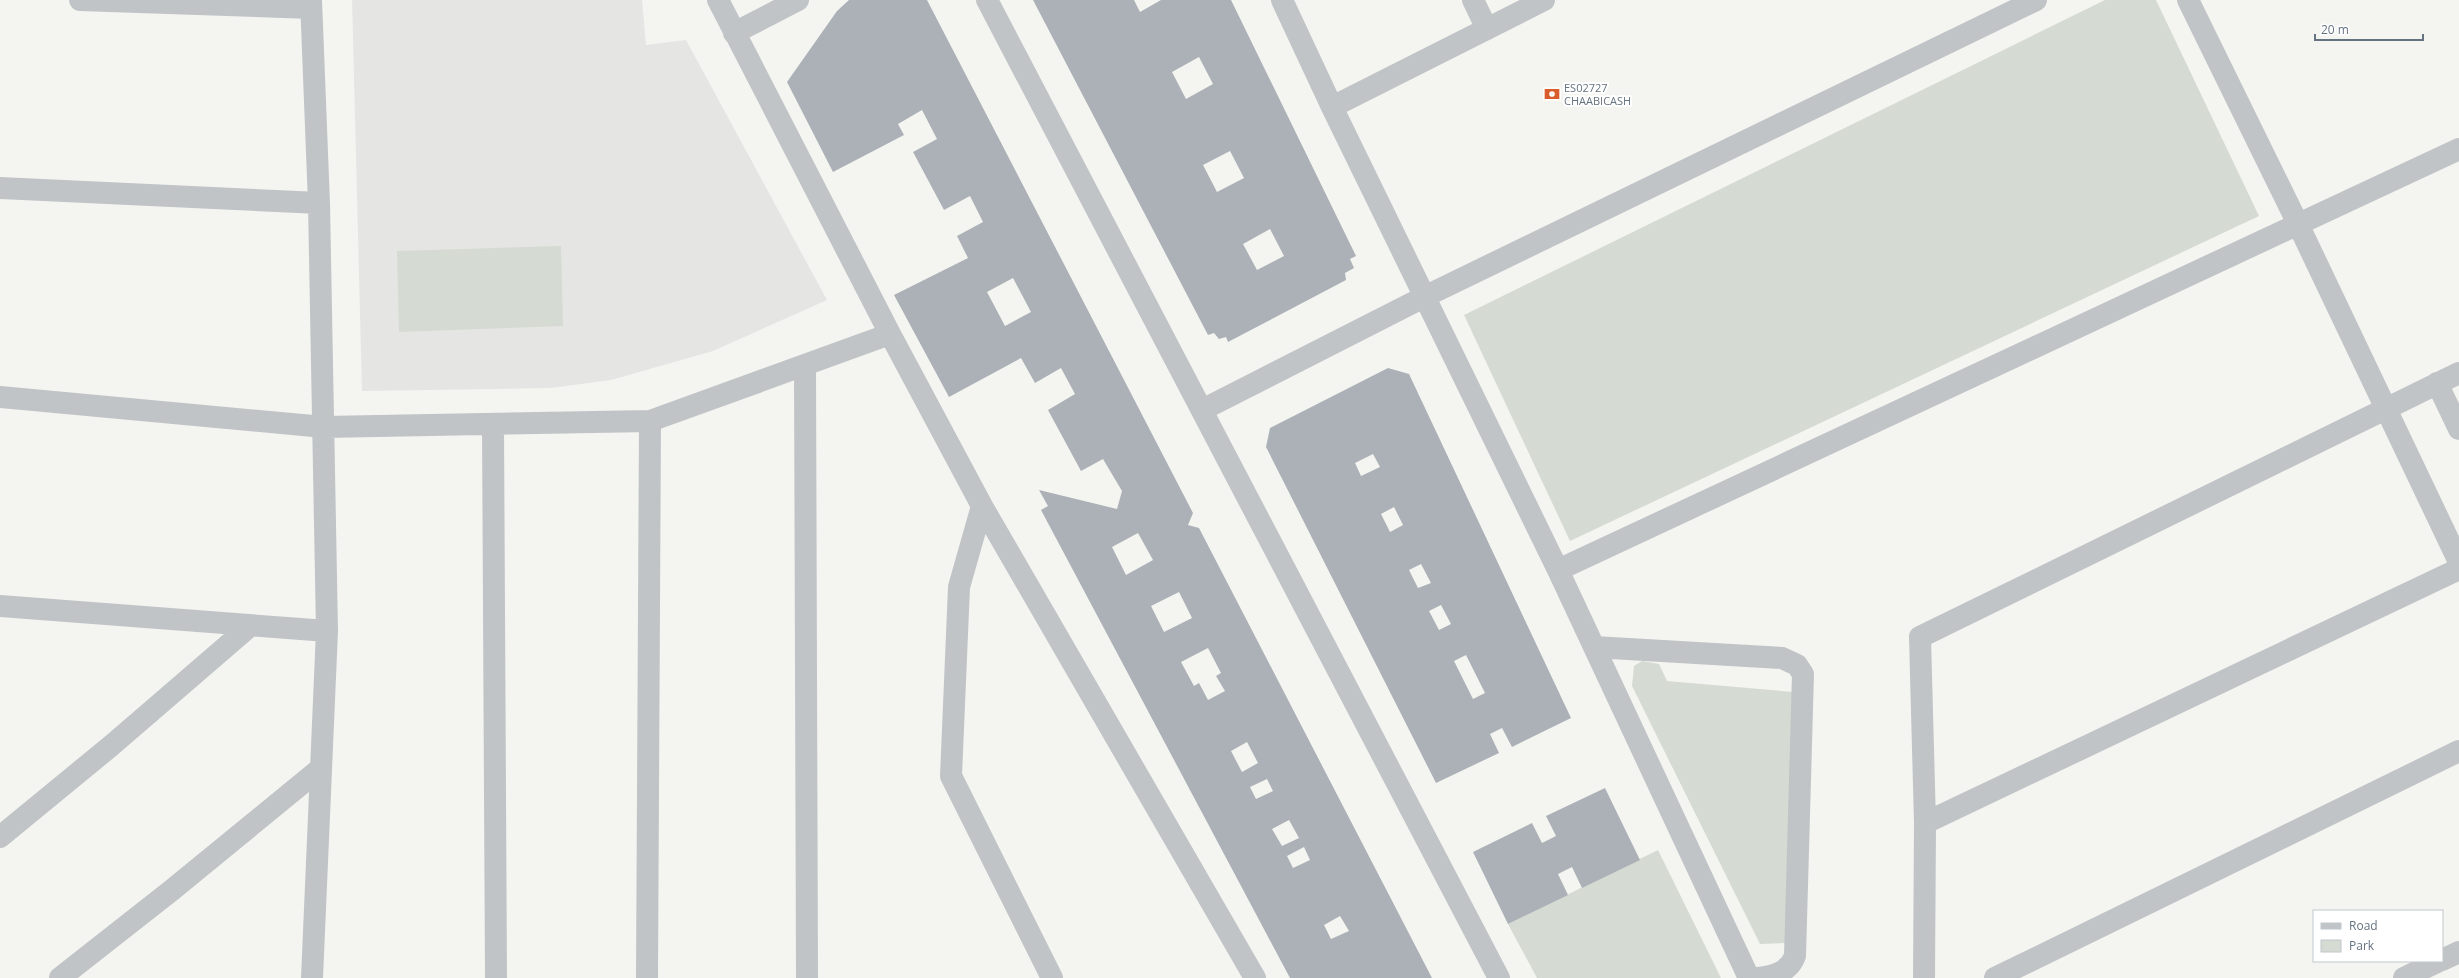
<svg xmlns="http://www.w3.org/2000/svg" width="2459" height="978" font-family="'Open Sans',sans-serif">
<rect width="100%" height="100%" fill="#f4f5f1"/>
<!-- built -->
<path fill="#e5e6e4" d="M352,0H642L646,45L686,40L827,300L713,351L611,380L551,388L362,391Z"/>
<!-- green -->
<path fill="#d5dbd2" d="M2105,0H2156L2259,216L1570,541L1464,315Z
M561,246L563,326L399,332L397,251Z
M1642,661L1659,664L1667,681L1793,692L1787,943L1760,944L1632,686L1634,666Z
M1658,850L1721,978H1537L1508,924Z"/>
<!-- building -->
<path fill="#abb1b6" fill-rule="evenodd" d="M849,0H927L1193,513L1188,525L1199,528L1432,978H1290L1041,510L1048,506L1039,490L1117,509L1122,491L1103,459L1081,471L1048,410L1075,394L1061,368L1035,383L1021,358L949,397L894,295L968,258L957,236L983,222L970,196L944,210L913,152L937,139L922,110L898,124L904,135L833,172L787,82L837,11ZM1013,278L1031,312L1005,326L987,292ZM1138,533L1153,560L1126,575L1112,547ZM1179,592L1192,618L1164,632L1151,606ZM1208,648L1221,673L1216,676L1225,691L1208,700L1199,683L1194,686L1181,662ZM1247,742L1258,763L1242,772L1231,751ZM1267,779L1273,791L1256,799L1250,787ZM1289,820L1299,838L1282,846L1272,829ZM1304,847L1310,860L1293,868L1287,856ZM1340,916L1349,931L1331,939L1324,925Z
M1033,0H1134L1140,12L1161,0H1231L1356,256L1350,259L1354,268L1345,273L1346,280L1228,342L1226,337L1219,339L1214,333L1208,335ZM1199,57L1213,84L1186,99L1172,72ZM1230,151L1244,178L1217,192L1203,165ZM1270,229L1284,256L1257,270L1243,244Z
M1388,368L1409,374L1571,718L1512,747L1502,728L1490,734L1499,753L1436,783L1266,447L1270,428ZM1373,454L1380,467L1361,476L1355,463ZM1394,507L1403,525L1390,532L1381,514ZM1421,564L1431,583L1418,588L1409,570ZM1441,605L1451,624L1439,630L1429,611ZM1466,655L1485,693L1473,699L1454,661Z
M1605,788L1640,860L1582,888L1572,867L1558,874L1568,895L1508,924L1473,852L1532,823L1542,843L1556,836L1546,816Z"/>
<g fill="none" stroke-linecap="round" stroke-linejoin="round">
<!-- minor -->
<path stroke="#c0c4c7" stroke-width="22" d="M80,0L311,8
M311,0L319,203L327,631L312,978
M718,0L890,334L982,506L1255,978
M987,0L1499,978
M1282,0L1332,107L1558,570L1749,978
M1473,0L1487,29
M2188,0L2298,224L2459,562
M734,33L798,0
M1332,107L1544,0
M0,188L319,203
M805,366L807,978
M2437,383L2459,429
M0,397L324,427L650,421L890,334
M1202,410L1424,297L2036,0
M493,425L496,978
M982,506L959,587L951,776L1052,978
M1558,570L2459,149
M0,606L327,631
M1594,647L1782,658L1797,665L1803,674L1795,956C1789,972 1774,976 1758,978
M1925,823L2459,569
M0,837L112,745L250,626
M2442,960L2459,952
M60,978L172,890L321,768
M647,978L650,421
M1924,978L1925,823L1920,637L2459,373
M1995,978L2459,751
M2404,978L2439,961"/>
</g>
<!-- icons -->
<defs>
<symbol id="bank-bare" viewBox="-9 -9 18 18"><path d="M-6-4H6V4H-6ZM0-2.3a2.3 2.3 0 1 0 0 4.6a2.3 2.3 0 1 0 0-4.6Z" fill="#d95c2c" stroke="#fff" stroke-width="2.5" paint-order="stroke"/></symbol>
</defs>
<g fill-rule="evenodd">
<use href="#bank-bare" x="1541" y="83" width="22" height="22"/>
</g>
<g text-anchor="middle" stroke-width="4" stroke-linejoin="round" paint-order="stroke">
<!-- poi labels -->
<g font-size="11" fill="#657380" stroke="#fff" text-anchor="start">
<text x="1564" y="92">ES02727<tspan x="1564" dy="13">CHAABICASH</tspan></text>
</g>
</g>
<!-- legend -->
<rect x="2313" y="910" width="130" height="52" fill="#ffffff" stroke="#c1c7cc"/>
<rect x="2321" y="923" width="20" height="6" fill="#c0c4c7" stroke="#c1c7cc"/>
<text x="2349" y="930" font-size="12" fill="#657380">Road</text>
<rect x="2321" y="940" width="20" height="12" fill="#d5dbd2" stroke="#c1c7cc"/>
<text x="2349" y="950" font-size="12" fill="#657380">Park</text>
<!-- scale -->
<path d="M2315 34v6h108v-6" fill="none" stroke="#657380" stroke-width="2"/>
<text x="2321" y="34" font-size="12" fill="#657380" stroke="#ffffff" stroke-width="3" paint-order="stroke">20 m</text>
</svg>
